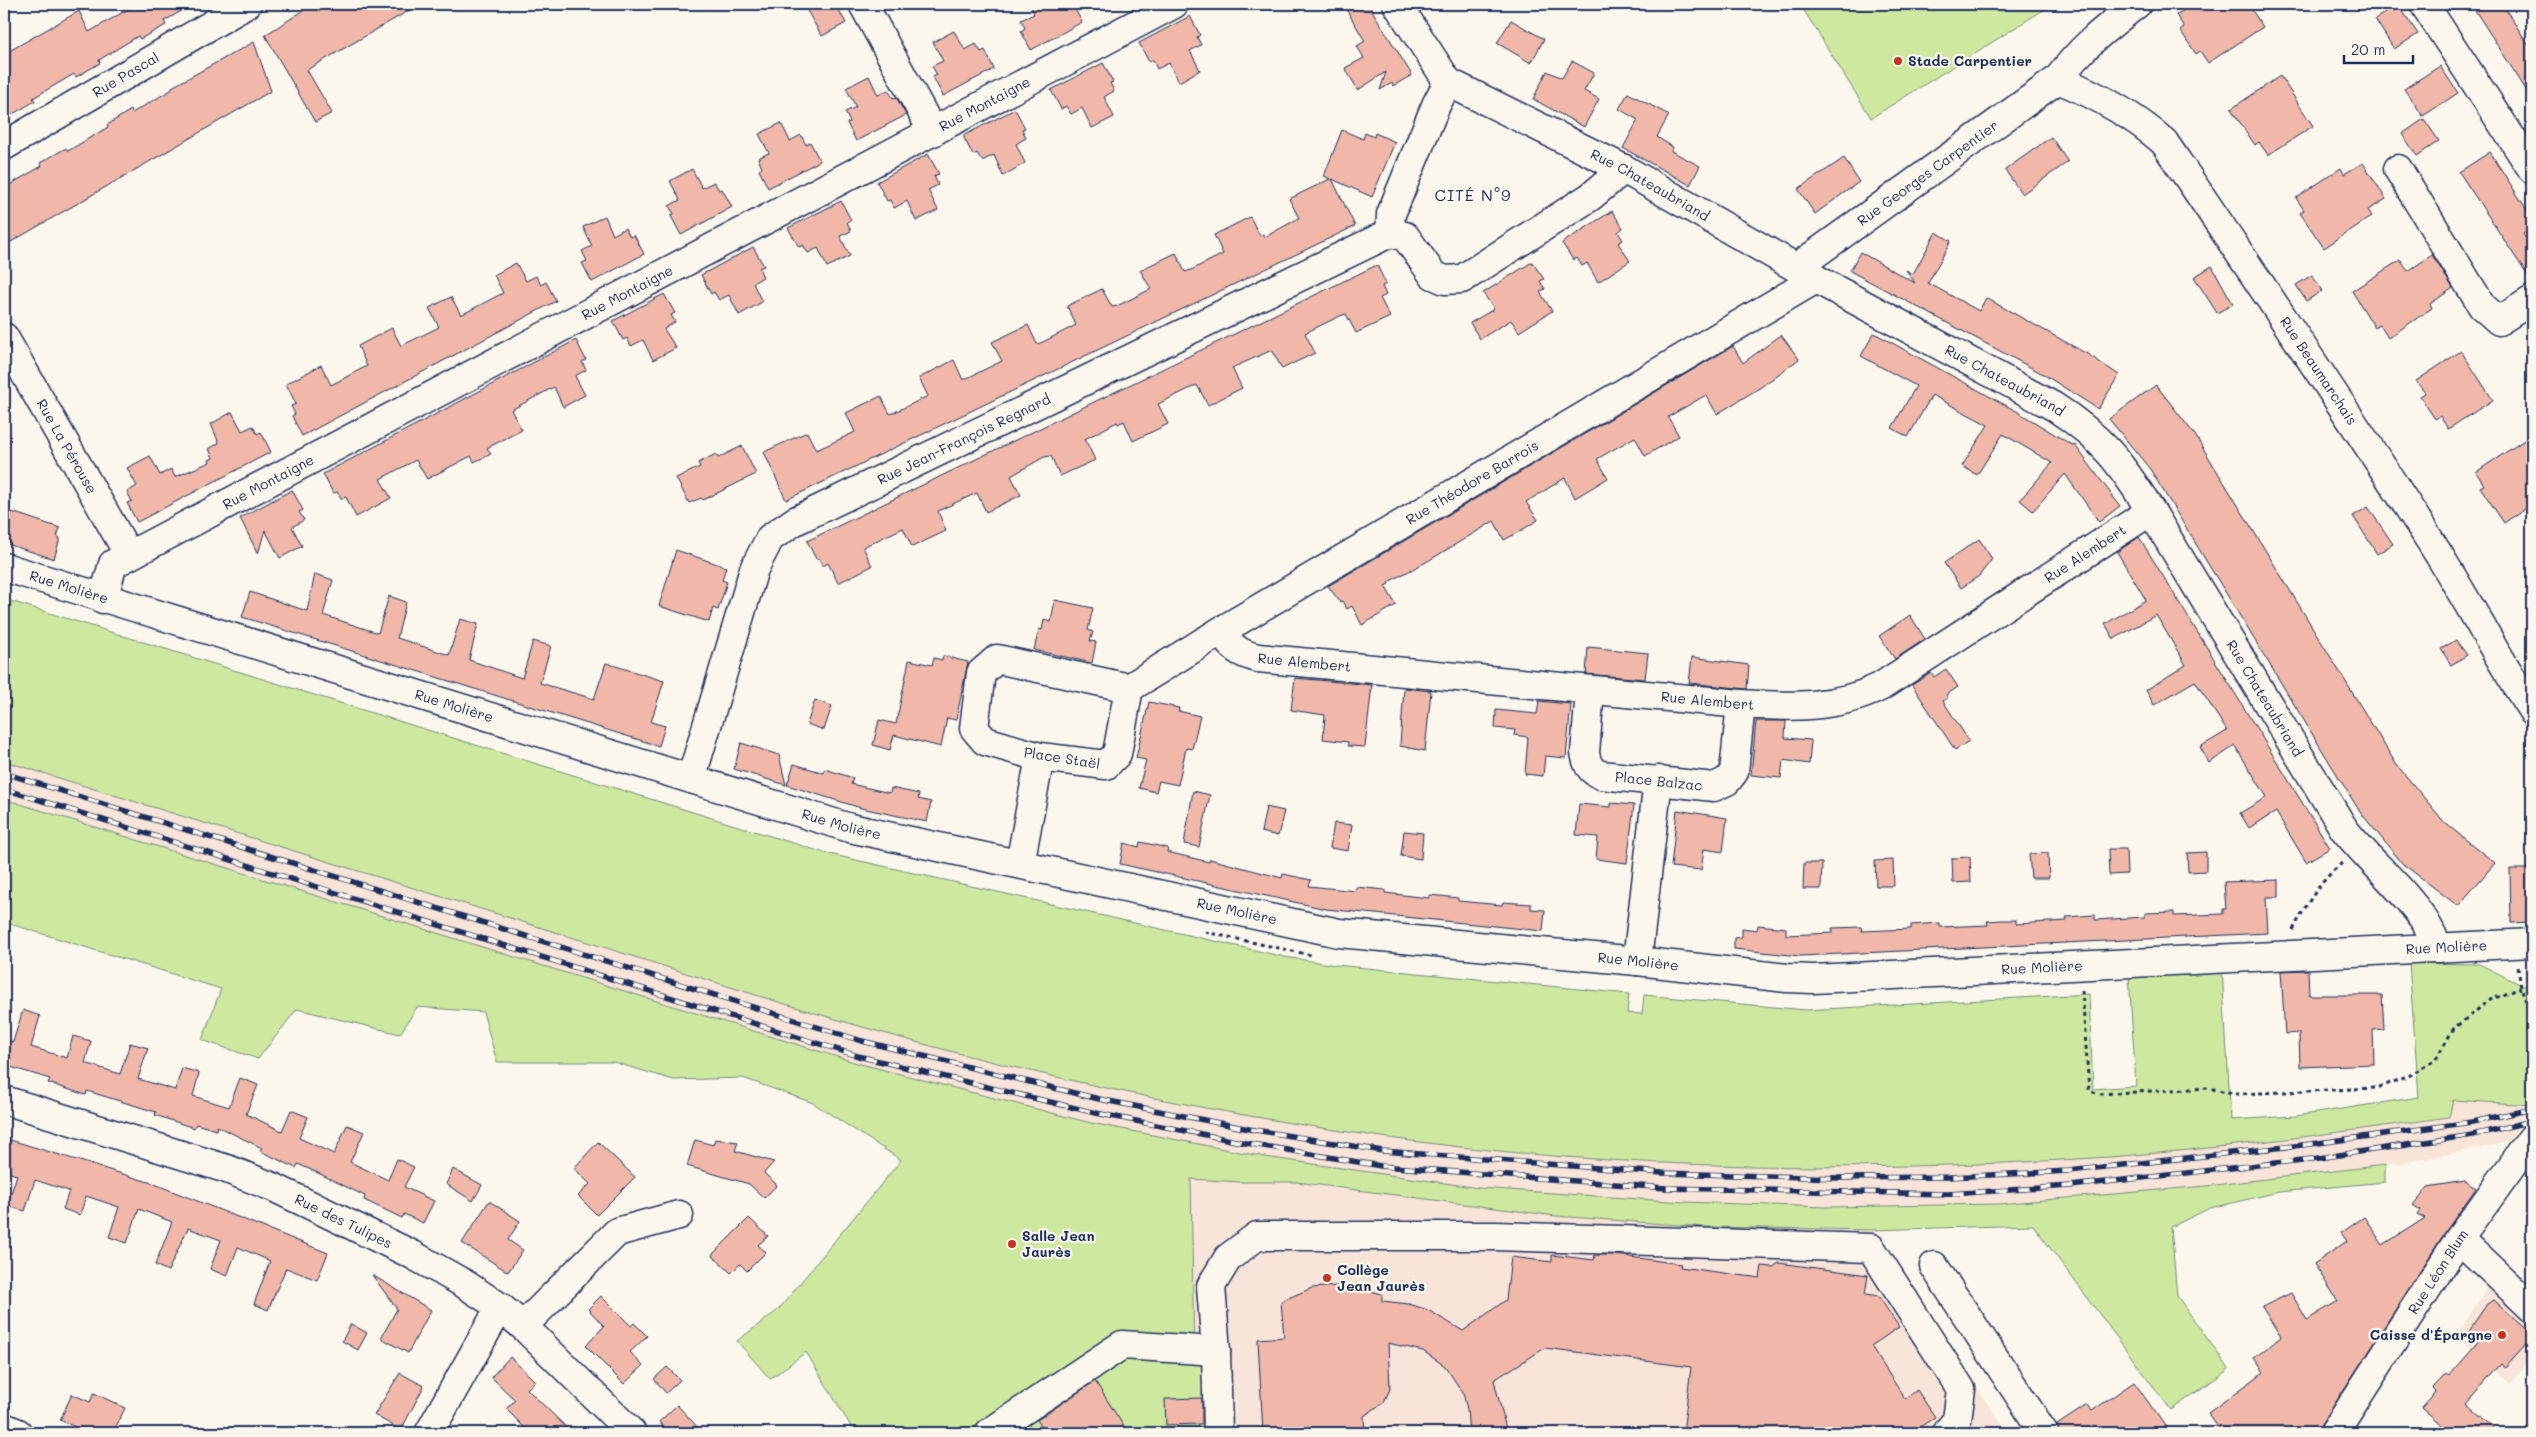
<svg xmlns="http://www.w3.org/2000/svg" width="2536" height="1437" font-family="Mali,sans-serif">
<rect width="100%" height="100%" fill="#fbf7ec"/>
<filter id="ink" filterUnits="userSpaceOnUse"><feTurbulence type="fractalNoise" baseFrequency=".02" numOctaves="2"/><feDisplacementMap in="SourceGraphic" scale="10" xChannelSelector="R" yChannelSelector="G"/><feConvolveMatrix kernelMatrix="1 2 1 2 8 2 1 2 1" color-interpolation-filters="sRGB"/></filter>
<g filter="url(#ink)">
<!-- built -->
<path fill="#f8e4d8" d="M4,761L761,996L964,1055L1161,1100L1543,1155L1699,1165L1878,1168L2067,1160L2300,1138L2449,1118L2453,1100L2529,1105L2510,1142L2408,1162L2206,1186L1998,1204L1826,1207L1684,1202L1479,1188L1265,1157L1091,1123L857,1063L4,799Z
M1191,1179L1239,1182H1296L1424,1198L1705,1227L1873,1230L2007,1433H1226L1194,1360Z
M2488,1287L2532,1327V1358L2509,1383L2456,1336Z"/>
<!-- green -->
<path fill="#cee99f" stroke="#748c7e" d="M1800,4H2053L1871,118Z
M4,599L825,853L1285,957L1336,965L1629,994L1627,1013L1642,1014L1644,995L1806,1010L2089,994L2093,1089L2136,1086L2129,975L2222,970L2231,1120L2296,1116L2419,1097L2409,963L2479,964L2532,990V1105L2453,1100L2449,1117C2321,1135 2192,1153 2062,1160C1820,1174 1575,1168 1335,1130C1211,1111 1087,1086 965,1055C832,1021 700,977 568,936C380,878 192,819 4,761Z
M4,799L857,1063L1091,1123L1265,1157L1479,1188L1684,1202L1826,1207L1998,1204L2206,1186L2385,1165V1182L2279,1192L2210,1208L2171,1227L2177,1296L2229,1369L2171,1410L2033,1225L1873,1230L1705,1227L1556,1216L1296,1182H1239L1191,1179L1194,1360L1221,1359L1226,1433H855L806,1352L770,1379L737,1341L778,1310L901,1160L813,1103L743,1078L674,1080L613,1062H497L483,1012L417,1007L400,1034L297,1009L258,1059L202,1040L221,989L4,922Z"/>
<!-- building -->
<path fill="#f1b8aa" stroke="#1b2f5e" d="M137,4H194L164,21L166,25L140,39L138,36L99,60L100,63L76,77L74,74L33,98L35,101L11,115L4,106V54L79,11L89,32Z
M314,4H420L307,70L332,113L315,122L265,35Z
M803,4H835L846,23L822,36Z
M1030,4H1072L1082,22L1031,50L1021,31L1025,28L1021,20L1034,14Z
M1343,4H1368L1412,75L1393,86L1392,83L1380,90L1386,72L1358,90L1345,68L1364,58L1357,46L1365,41Z
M2194,4H2248L2263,27L2208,63L2200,51L2196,54L2180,30L2184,27L2176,15Z
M2398,4L2418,34L2394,49L2375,19Z
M2471,4H2502L2532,50V99Z
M1190,16L1200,35L1197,37L1201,45L1190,51L1200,70L1179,82L1169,63L1157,69L1153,60L1149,62L1139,43Z
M1511,20L1544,39L1531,63L1497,43Z
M954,31L965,50L976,44L981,52L985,50L994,69L943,96L933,77L937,75L932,66L943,61L933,42Z
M254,42L271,91L4,246V188L42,166L40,163L66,148L68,151L108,127L107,125L131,110L132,113L171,90L172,87Z
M1572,61L1594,73L1584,91L1599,99L1584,127L1533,99L1547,71L1562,78Z
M1103,63L1113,82L1110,83L1114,91L1104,97L1114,117L1092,128L1082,108L1071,114L1066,106L1061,109L1051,90Z
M2440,66L2458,93L2423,116L2404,89Z
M869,76L878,95L888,90L893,98L896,97L906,115L856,141L847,123L850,122L845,112L856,107L846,88Z
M2280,76L2313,126L2268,155L2259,142L2255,145L2231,109Z
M1628,93L1669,115L1657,137L1673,147L1671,151L1700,166L1690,185L1623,148L1638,120L1619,109Z
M1015,109L1025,128L1022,129L1026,138L1016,144L1025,163L1003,176L994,155L982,161L977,153L973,155L963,136Z
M2424,119L2439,141L2417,156L2402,134Z
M781,123L790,141L801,135L806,145L810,142L820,161L768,188L759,170L762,168L758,158L769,153L759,134Z
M1342,130L1363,139L1365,133L1374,137L1375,133L1395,142L1372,197L1332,179L1355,226L786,500L764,452L807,432L816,450L821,448L855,432L846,413L881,396L890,414L895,412L928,396L919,378L954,360L963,380L1002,361L992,342L1028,325L1037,344L1043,342L1076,325L1067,306L1102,289L1112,307L1117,306L1151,289L1140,270L1176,253L1185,272L1191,270L1223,254L1214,235L1250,217L1260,236L1263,234L1265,237L1299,218L1289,199L1330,179L1324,176Z
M2051,137L2068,162L2022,194L2005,170Z
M2490,152L2532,218V228L2523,234L2532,249V282L2459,172Z
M928,154L939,174L934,176L938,185L928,190L938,210L916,221L907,201L894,208L890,200L887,201L877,182Z
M1844,158L1859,182L1815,214L1798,189Z
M2363,163L2386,199L2368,210L2372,216L2324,248L2300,213L2304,210L2296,198L2341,168L2344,174Z
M692,169L702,188L714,182L719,190L722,189L732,207L681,235L671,216L674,214L669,206L680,200L670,181Z
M841,201L851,220L847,222L851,231L840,236L850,256L827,267L818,248L808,253L803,245L799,247L788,228Z
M1612,211L1623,228L1618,232L1623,240L1618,243L1630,261L1598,282L1587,263L1582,266L1577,258L1573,260L1562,243Z
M605,216L613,235L625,228L630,237L634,235L644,254L592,282L582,263L587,261L582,251L592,246L583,227Z
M1936,232L1951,241L1928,283L1979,311L1986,298L2089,355L2119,375L2098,409L2043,374L1850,271L1860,252L1915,283L1906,270L1913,274Z
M753,247L764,266L759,268L763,277L753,283L762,302L739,315L729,295L719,300L714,292L711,294L701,275Z
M2432,255L2453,288L2430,304L2432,308L2388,338L2380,325L2375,328L2352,291L2400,260L2408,271Z
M1532,262L1544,279L1540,281L1545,289L1540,292L1552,311L1519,332L1511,320L1480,339L1470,323L1494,309L1483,293Z
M516,263L526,281L536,276L541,285L546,282L556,301L302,436L292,416L295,414L291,406L296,404L286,384L321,365L331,385L367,366L358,346L392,328L401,346L439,327L429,308L451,297L461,315L503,293L494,275Z
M1377,265L1386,284L1382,286L1386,295L1380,298L1390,317L1356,333L1346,314L1340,316L1305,333L1315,353L1298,361L1282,369L1272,350L1232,368L1242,388L1208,405L1197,385L1158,404L1168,424L1133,441L1124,421L1118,424L1117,422L1085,439L1095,460L1060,476L1051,456L1044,457L1011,476L1021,495L986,512L977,493L957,502L938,511L946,531L912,547L903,528L863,547L872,566L838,583L828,563L823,566L819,558L816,559L807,541Z
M2212,266L2233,304L2217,313L2194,277Z
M2312,275L2322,291L2306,301L2296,285Z
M664,294L675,313L671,315L675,322L664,329L676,348L653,360L643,340L631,346L627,338L623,340L613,321Z
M1874,333L2018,412L2072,445L2074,444L2120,506L2099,522L2065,474L2033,511L2020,500L2052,463L2003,434L1977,475L1962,466L1988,425L1932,395L1908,437L1892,428L1916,386L1861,356Z
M1781,335L1799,359L1761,387L1717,414L1706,395L1668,417L1679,436L1645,456L1635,437L1597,459L1608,478L1575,498L1565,478L1526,502L1538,520L1522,530L1504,540L1494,521L1428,561L1388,582L1389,584L1385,586L1396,605L1362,625L1352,606L1347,609L1342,601L1340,602L1328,586L1733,346L1743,363Z
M576,340L586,360L582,362L586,370L575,376L585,395L563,407L554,387L511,410L522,430L487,448L491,454L474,462L471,456L427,479L416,460L380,479L391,498L356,517L346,497L342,499L337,492L333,493L323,474Z
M2461,351L2493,400L2448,429L2440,416L2435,419L2420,396L2425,393L2416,381Z
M2156,385L2195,435L2396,764L2445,823L2495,863L2458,906L2403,864L2360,812L2150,469L2109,419Z
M232,412L242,431L253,426L257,434L261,432L271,452L137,522L127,503L132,501L127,492L137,486L127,468L150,456L160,475L171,469L175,477L210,462L209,460L213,458L209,449L219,443L211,424Z
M2532,435V504L2504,523L2480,487L2484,485L2476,472Z
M742,446L756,474L703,500L701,498L689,503L676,478L700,467L698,463L716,454L718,458Z
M292,490L303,510L299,512L304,520L292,527L302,546L280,558L265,530L258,554L240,518Z
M2368,507L2393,544L2377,554L2353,516Z
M12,512L60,528L57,536L60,538L54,559L4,543V520L9,522Z
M2139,537L2330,848L2306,862L2276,812L2249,828L2240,813L2267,797L2235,746L2209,763L2200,747L2227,731L2195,681L2154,705L2146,690L2186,665L2156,615L2114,639L2105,624L2146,600L2117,552Z
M1979,539L1992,559L1979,576L1961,588L1944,563Z
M676,550L726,567L722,580L727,582L718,610L713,608L709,622L659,606Z
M315,574L333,580L323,615L378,633L389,596L406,602L397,638L449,655L460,619L478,624L469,660L522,678L533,641L551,646L540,683L594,699L606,663L664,681L651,722L665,726L659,746L242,617L250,592L307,611Z
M1055,600L1093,608L1088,630L1093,632L1090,641L1096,642L1092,663L1034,650L1039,629L1042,630L1044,620L1051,622Z
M1910,615L1925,639L1895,659L1879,636Z
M2456,640L2467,655L2451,665L2441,649Z
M1588,647L1648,653L1645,679L1586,674Z
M943,656L968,662L956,720L947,718L941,747L894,735L890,750L873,745L879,720L896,724L909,660L932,665L934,658L942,660Z
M1692,657L1749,665L1747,689L1689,683Z
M1946,669L1958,687L1946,695L1948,698L1943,701L1969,741L1955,750L1912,685L1931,673L1934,677Z
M1295,678L1372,685L1365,747L1348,746V742L1323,739L1325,715L1291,710Z
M1404,688L1431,691L1425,751L1400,746Z
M815,700L832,706L824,730L807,724Z
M1539,701L1571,704L1566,758L1545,756L1543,776L1525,774L1528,737L1514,735L1515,730L1495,728L1496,710L1537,714Z
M1149,702L1179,708L1178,711L1200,716L1192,749L1186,748L1178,785L1159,781L1156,792L1139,788L1146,760L1136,758Z
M1756,721H1786L1785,738L1811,740L1809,764L1783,760L1781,778L1751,775Z
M741,743L779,755L786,785L734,769Z
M794,764L824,773L825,769L853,778L851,784L890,793L891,788L919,794L918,799L931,802L927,822L861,808L787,785Z
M1193,791L1210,795L1199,847L1184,844Z
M1611,803L1634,805L1627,863L1596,859L1598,837L1576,835L1579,804L1611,807Z
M1266,807L1284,811L1278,836L1261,832Z
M1677,810L1727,818L1723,852L1704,849L1701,870L1671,867Z
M1334,823L1352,825L1348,851L1330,848Z
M1404,831L1423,833L1421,859L1401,856Z
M1140,842L1168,848L1167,852L1209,862L1210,859L1282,878L1283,874L1311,880L1309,886L1356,891V887L1385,890V893L1429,898V895L1440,896L1458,898V901L1502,905L1503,902L1531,904V909L1545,910L1543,931L1326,909L1120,864L1124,843L1139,847Z
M2108,849H2126L2127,874L2109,875Z
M2206,852V871L2188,872L2187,853Z
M2048,853L2049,878H2031L2029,854Z
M1970,857L1971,882L1953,883L1952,858Z
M1893,860L1894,886H1876L1875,861Z
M1804,863H1822L1821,889H1803Z
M2510,869H2532V922L2511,923Z
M2279,880V897H2266L2268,933L1800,956L1734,949V938L1742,937V928L1757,930L1758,925L1786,928V935L1833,933L1832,928L1861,927L1862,931L1911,929V925L1925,924L1940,923V927L1988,925L1987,921L2002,920H2016V924L2067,921L2066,917L2095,915V920L2145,917V913L2174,912V916L2223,914V909H2226L2224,882Z
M2308,970L2309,995H2382L2384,1029L2373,1030L2374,1064L2300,1067L2299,1033L2285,1034L2281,971Z
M23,1010L40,1016L31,1047L67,1058L73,1036L91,1041L85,1063L120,1074L130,1043L148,1048L138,1079L175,1090L182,1068L199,1073L193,1096L229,1107L240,1078L258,1085L246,1114L282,1131L291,1110L308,1117L299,1138L334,1154L347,1125L364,1132L350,1162L388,1180L397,1159L414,1167L404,1187L434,1201L423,1223L404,1214L402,1218L364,1200L365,1196L318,1173L298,1164L296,1168L260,1151L262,1148L217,1126L216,1130L196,1124L194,1128L155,1115L156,1112L87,1091L86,1095L48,1083L50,1079L4,1065V1039L13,1042Z
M4,1138L152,1183L328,1253L317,1280L286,1268L268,1310L254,1304L270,1261L238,1247L227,1276L210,1269L221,1240L188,1228L168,1271L155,1265L172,1222L139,1209L127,1243L109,1237L119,1207L86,1196L80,1215L63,1209L69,1191L35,1180L25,1211L7,1206L17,1175L4,1171Z
M715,1139L738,1142L735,1151L774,1162L764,1173L777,1185L764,1198L749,1184L687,1166L695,1140L713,1145Z
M598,1142L635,1177L597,1215L578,1196L590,1184L574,1168Z
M453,1169L482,1185L473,1201L446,1184Z
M2464,1181L2476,1188L2446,1231L2316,1433H2222L2208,1413L2264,1372L2254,1358L2281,1337L2262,1307L2291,1293L2307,1320L2338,1301L2314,1264L2347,1241L2341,1233L2364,1217L2383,1245L2425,1218L2417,1214L2420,1210L2413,1205L2428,1187Z
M489,1201L520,1221L508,1240L523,1250L508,1272L462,1243Z
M749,1218L768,1236L758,1245L766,1252L747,1271L740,1264L731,1273L712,1255Z
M1552,1255L1594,1260L1595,1255H1616L1681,1264L1680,1267L1760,1278L1762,1266L1773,1267L1779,1263L1868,1275L1865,1295L1879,1297L1899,1327L1871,1346L1905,1399L1917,1390L1935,1417L1911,1433H1683L1691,1367L1545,1348L1494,1380L1507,1433H1469L1467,1409L1463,1393L1445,1366L1423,1351L1388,1343L1390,1389L1384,1402L1364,1416L1365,1433H1263L1258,1339L1284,1337L1281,1301L1312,1288L1349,1285L1382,1294V1301L1409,1304L1428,1310L1463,1331L1506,1300L1511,1257L1552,1262Z
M372,1275L431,1310L408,1353L381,1338L397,1309Z
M601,1296L631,1326L634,1323L647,1336L630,1352L643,1366L624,1384L586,1346L604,1326L588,1309Z
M2494,1300L2532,1334V1337L2505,1367L2501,1364L2466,1404L2498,1433H2451L2421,1407L2435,1392L2432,1389L2446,1374L2449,1376L2478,1343L2479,1340L2468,1332L2487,1304Z
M351,1324L367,1333L358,1350L342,1341Z
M510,1357L535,1381L527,1389L572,1433H530L506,1409L515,1400L491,1377Z
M667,1367L680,1380L666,1393L654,1379Z
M400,1373L424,1386L401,1430L374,1415Z
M1095,1381L1128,1433H1046L1037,1420Z
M2134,1382L2170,1433H2059L2057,1425L2087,1405L2092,1411Z
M94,1393L125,1408L113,1433H88L60,1420L72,1394L90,1402Z
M1202,1398V1424L1166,1425L1165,1399Z
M677,1405L703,1433H669L659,1422Z"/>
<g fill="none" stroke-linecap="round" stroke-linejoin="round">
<defs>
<g id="minor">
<path d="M863,4L933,132"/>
<path id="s1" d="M1397,4L1448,82L1624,169L1816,279L2053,406C2103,438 2120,462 2151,511L2344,829C2369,861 2402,887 2424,920C2430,929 2434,939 2439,948"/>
<path d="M2424,4L2532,169"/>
<path id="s2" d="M2058,79C2097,95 2132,114 2164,142C2253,273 2343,405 2429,539C2465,595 2495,654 2532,710"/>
<path id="s3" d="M4,146L247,4"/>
<path d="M2398,169L2482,306L2499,321L2532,300"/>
<path d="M1390,233L1391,214L1436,105L1448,82"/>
<path id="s4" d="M1797,267L2058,79C2081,47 2106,28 2137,4"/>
<path id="s5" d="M4,337L129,555"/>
<path id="s6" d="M4,567L850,828L1339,933L1637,961L1787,978L1813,979L2532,943"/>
<path id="s7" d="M103,599L113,564L1174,4"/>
<path id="s8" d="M1221,631C1230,647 1240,654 1258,658L1741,704C1789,707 1836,709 1880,687L2151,511"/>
<path d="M997,659L1129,688L1117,754L1106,765L1040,757L985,741L974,728L981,673Z"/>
<path id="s9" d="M1129,688L1221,631L1816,279"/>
<path id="s10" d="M1590,690L1585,753C1587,764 1590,771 1601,775L1714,787L1727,781L1734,772L1741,704"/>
<path id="s11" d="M691,779L754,569L770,538L795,521L1390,233L1405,236L1433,275L1445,280L1462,279L1590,197L1624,169"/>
<path d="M1020,864L1040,757"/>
<path d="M1637,961L1658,780"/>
<path id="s12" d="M4,1100L227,1169L273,1187L413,1255L463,1283L500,1307L523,1326L632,1433"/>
<path d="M2459,1239L2532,1308"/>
<path d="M1934,1266L2044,1433"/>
<path d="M523,1326L617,1232L679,1215"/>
<path d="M4,1427L18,1433"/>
<path d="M429,1433L500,1307"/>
<path d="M989,1433L1122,1345L1216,1351"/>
<path d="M1218,1433L1216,1351L1211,1286L1228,1258L1257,1236H1496L1871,1248L1961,1389L1957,1420L1946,1433"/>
<path id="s13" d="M2334,1433L2459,1239L2532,1138"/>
</g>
</defs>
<!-- minor casing -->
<use href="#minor" stroke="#1b2f5e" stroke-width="31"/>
<!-- path -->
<path stroke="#1b2f5e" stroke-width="3" stroke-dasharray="4 4" stroke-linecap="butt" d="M2293,930C2306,905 2319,882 2342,863
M1205,932L1311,955
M2518,967L2521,988L2532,1020
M2082,990L2089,1090L2098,1094L2208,1088L2237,1094L2377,1088L2407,1077L2435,1060L2454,1028L2490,1000L2521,988"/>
<!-- minor -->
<use href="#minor" stroke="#fbf7ec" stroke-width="28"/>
<defs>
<path id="rail" d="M4,773L862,1041L1099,1099L1249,1129L1383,1151L1662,1173L1839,1178L1950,1177L2069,1171L2311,1144L2472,1122L2532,1109
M4,789L858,1056L1096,1113L1246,1143L1381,1166L1666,1188L1948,1194L2070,1186L2312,1159L2473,1135L2532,1121"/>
</defs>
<!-- rail casing -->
<use href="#rail" stroke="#1b2f5e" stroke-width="5.5"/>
<!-- rail -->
<use href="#rail" stroke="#fbf7ec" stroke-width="4" stroke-dasharray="11" stroke-linecap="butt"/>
</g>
</g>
<!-- markers -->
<g fill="#c8321e" stroke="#fbf7ec" stroke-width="2">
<circle cx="1898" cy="61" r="5"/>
<circle cx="1012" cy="1244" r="5"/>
<circle cx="1327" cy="1278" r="5"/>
<circle cx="2502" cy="1335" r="5"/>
</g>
<g text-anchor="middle" stroke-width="4.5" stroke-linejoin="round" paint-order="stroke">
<!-- poi labels -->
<g font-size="14" font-weight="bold" fill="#1b2f5e" stroke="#fbf7ec" text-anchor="start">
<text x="1908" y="66">Stade Carpentier</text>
<text x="1022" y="1241">Salle Jean<tspan x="1022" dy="16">Jaurès</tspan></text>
<text x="1337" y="1275">Collège<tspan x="1337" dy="16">Jean Jaurès</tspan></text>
<text x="2492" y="1340" text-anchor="end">Caisse d'Épargne</text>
</g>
<!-- street labels -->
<g font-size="14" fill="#1b2f5e" stroke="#fbf7ec">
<text dy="5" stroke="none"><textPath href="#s3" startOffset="141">Rue Pascal</textPath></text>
<text dy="5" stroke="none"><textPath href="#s7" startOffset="1022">Rue Montaigne</textPath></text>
<text dy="5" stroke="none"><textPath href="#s4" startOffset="161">Rue Georges Carpentier</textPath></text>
<text dy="5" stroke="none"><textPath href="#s1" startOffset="320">Rue Chateaubriand</textPath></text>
<text dy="5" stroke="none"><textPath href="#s7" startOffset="618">Rue Montaigne</textPath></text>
<text dy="5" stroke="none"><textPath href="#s2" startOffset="400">Rue Beaumarchais</textPath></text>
<text dy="5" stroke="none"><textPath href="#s1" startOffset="725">Rue Chateaubriand</textPath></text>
<text dy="5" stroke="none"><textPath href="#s11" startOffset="472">Rue Jean-François Regnard</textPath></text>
<text dy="5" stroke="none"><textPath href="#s5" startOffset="126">Rue La Pérouse</textPath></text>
<text dy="5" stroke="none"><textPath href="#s7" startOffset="212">Rue Montaigne</textPath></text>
<text dy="5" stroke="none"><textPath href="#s9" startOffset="400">Rue Théodore Barrois</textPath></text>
<text dy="5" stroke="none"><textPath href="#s8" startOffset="919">Rue Alembert</textPath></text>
<text dy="5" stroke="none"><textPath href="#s6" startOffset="68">Rue Molière</textPath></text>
<text dy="5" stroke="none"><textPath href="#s8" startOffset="94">Rue Alembert</textPath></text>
<text dy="5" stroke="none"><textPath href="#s1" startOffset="1144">Rue Chateaubriand</textPath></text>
<text dy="5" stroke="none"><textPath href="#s8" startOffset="499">Rue Alembert</textPath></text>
<text dy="5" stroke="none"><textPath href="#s6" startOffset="471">Rue Molière</textPath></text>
<text transform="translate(1062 758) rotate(9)" y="5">Place Staël</text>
<text dy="5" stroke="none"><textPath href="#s10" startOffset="150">Place Balzac</textPath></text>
<text dy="5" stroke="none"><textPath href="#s6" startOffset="876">Rue Molière</textPath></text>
<text dy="5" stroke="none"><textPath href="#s6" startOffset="1281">Rue Molière</textPath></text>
<text dy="5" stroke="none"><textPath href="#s6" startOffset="2496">Rue Molière</textPath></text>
<text dy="5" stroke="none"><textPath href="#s6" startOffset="1686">Rue Molière</textPath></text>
<text dy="5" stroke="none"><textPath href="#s6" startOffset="2091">Rue Molière</textPath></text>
<text dy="5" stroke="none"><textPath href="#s12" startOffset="361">Rue des Tulipes</textPath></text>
<text dy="5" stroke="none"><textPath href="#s13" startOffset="192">Rue Léon Blum</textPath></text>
</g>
<!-- quarter labels -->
<g font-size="16" letter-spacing="1" fill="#1b2f5e" stroke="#fbf7ec">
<text x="1473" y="201">CITÉ N°9</text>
</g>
</g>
<!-- margin -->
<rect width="2536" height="1437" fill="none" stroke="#fbf7ec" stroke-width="20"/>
<rect x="10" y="10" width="2516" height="1417" fill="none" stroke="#1b2f5e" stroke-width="2" filter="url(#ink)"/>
<!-- scale -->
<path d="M2344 55v8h69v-8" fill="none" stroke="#1b2f5e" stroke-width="2.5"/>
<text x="2351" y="55" font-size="15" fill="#1b2f5e" stroke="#fbf7ec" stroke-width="4" paint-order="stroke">20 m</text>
</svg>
